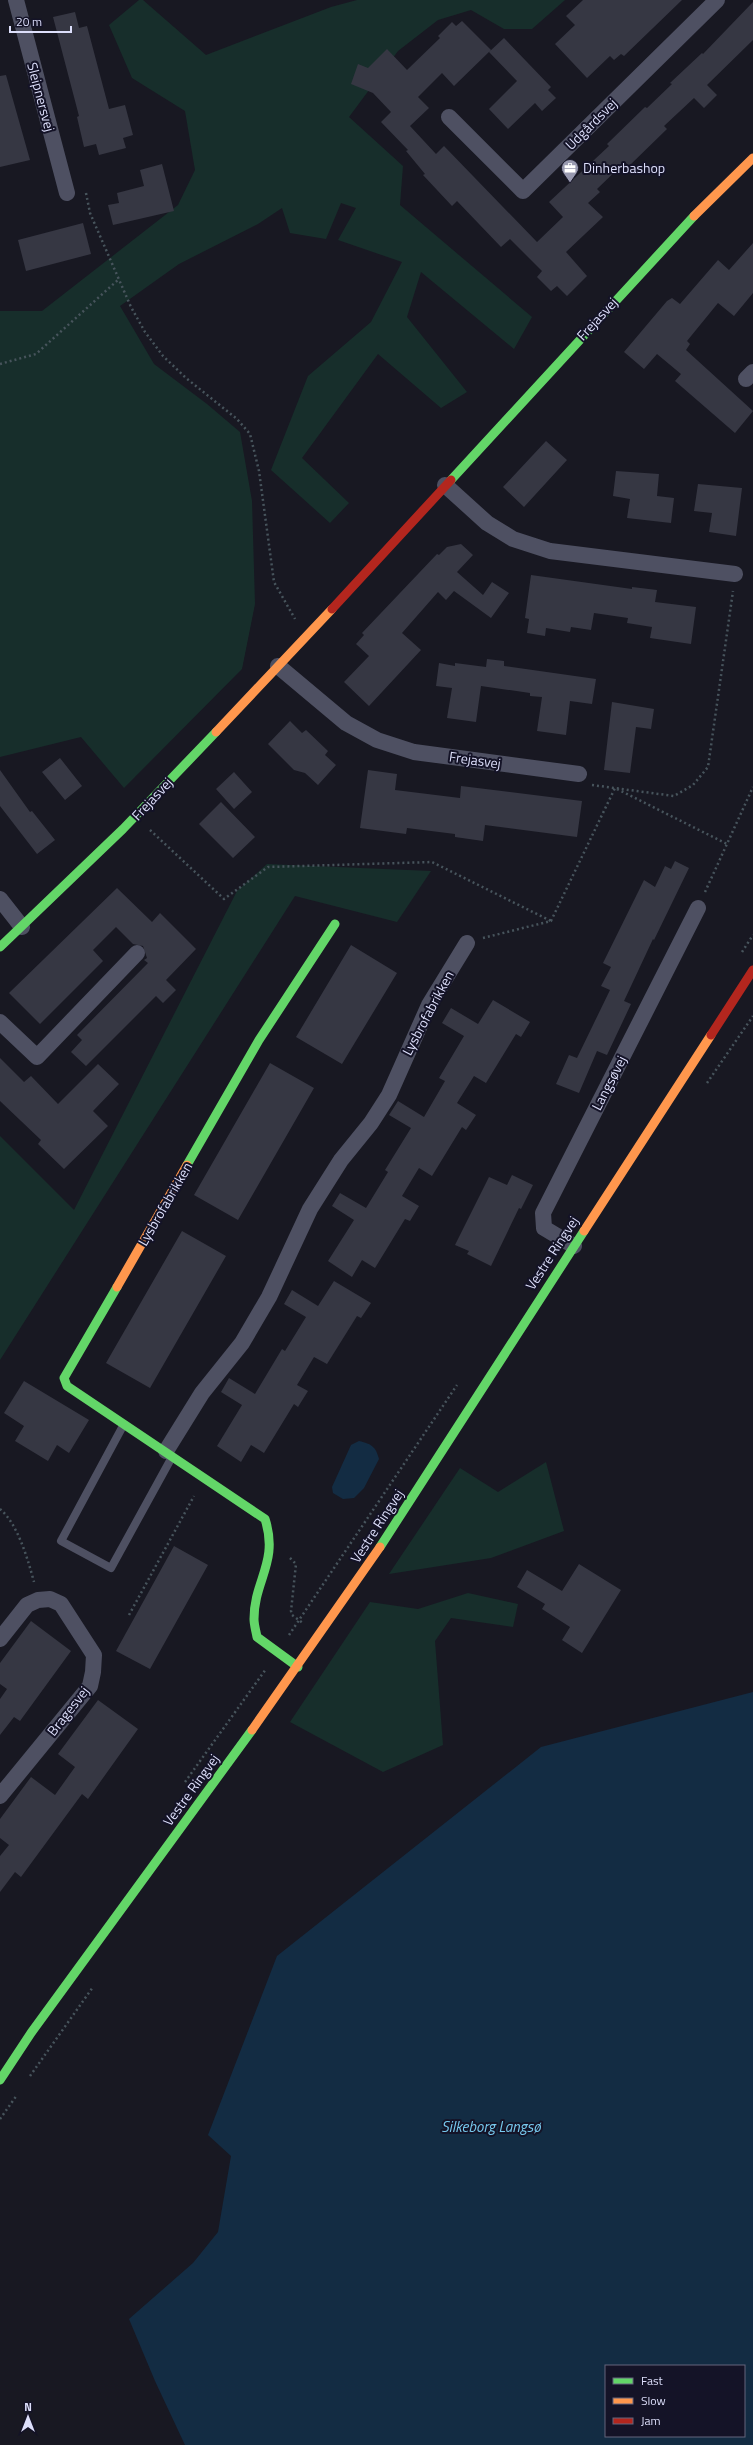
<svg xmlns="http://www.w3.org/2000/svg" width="753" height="2445" font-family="'Titillium Web',sans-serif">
<rect width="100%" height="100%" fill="#181822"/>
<!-- green -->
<path fill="#172e2b" d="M139,0H143L206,55L331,7L357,0H565L532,29H504L471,10L438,20L398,51L349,117L403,166L400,205L532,317L514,349L421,272L407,317L467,392L441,408L378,354L302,458L349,503L330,523L271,470L308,376L371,322L402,262L338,240L356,208L341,203L326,239L290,233L282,208L258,224L179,264L120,306L154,364L207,404L240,432L252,501L255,604L242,669L124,788L81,737L0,757V311H42L178,205L195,170L185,111L132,78L109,25Z
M267,864L431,871L397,922L295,896L0,1360V1136L74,1210L237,891Z
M546,1462L564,1531L491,1558L389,1574L460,1468L498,1492Z
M468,1593L518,1604L513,1627L451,1618L435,1641L443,1745L383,1772L290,1722L370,1602L418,1609Z"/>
<!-- water -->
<path fill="#132c43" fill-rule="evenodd" d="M359,1441C372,1444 376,1447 379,1459L364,1488L354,1498L343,1499L333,1493L332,1487L351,1445Z
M753,1692V2445H185L155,2381L129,2319L193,2263L218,2232L231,2156L208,2135L277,1956L541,1747ZM606,2366H744V2436H606Z"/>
<!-- building -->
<path fill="#363743" d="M583,0H682L624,56L621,54L614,60L610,56L587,78L555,44L575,25L566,16Z
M753,2V40L707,85L717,95L704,108L694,98L664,126L667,129L629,166L625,162L597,189L600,192L588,203L603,217L566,252L587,276L567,296L557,286L551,291L537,277L542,271L510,239L501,247L457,201L452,206L423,175L425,174L406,151L408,150L381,122L391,112L373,93L351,84L358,64L368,68L387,49L407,70L440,38L438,36L452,22L456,26L462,21L491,50L454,86L442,73L418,97L429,108L410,126L436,154L444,146L537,242L563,217L549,202L609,146L607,144L645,107L647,108L672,84L670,83L702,53L703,54Z
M75,12L79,28L87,26L109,109L125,105L133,135L123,138L126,148L99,155L96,144L84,147L77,117L79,116L53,17Z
M504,38L551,87L548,90L556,98L542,111L535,103L508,129L489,109L517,81L489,52Z
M6,75L30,160L0,167V76Z
M162,164L174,211L113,225L108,205L119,203L117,193L144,186L140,170Z
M83,223L91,254L26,271L18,240Z
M753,243V293L734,316L718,303L687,341L690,344L686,350L753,411L735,433L675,381L681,374L657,354L644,369L624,352L667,301L672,298L680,304L718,260L729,270Z
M546,441L567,460L524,507L503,487Z
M616,471L659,474L657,496L674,498L671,523L627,518L630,499L613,496Z
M698,484L742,488L736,536L709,532L712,513L694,511Z
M461,544L473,555L457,572L483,595L492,582L509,593L491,618L454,591L446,600L438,592L402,633L421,650L369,706L344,682L369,656L356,644L364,635L362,633L437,554L439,555L447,547Z
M531,575L632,589V587L657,590L655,602L696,607L691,644L650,638L652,627L627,623L628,618L594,613L591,630L571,627L570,632L546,628L545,636L527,633L529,619L525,618Z
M487,659L504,661V666L596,679L592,704L570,701L566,735L537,731L542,697L530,696V693L481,686L476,722L447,718L452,688L436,686L439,663L455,666V663L486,667Z
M612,702L654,709L651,729L636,727L630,773L604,770Z
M290,721L302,733L306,730L328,751L325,755L336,765L318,785L305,773L294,770L268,744Z
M60,758L82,786L65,800L42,772Z
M0,770L30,812L32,811L55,840L37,854L0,806Z
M368,770L397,774L395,790L460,798L461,786L582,801L577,837L485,825L483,841L455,837V834L407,828L406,834L360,828Z
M234,772L252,792L234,809L216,789Z
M221,802L255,837L233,858L199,824Z
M675,861L689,868L654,940L653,939L624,1001L631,1004L607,1055L597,1051L579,1093L556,1084L569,1055L577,1058L610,990L601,986L611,967L603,963L644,880L655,887L665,866L671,869Z
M117,888L152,922L160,913L196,949L166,980L176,990L163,1003L156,996L86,1066L71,1052L82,1040L77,1035L148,963L144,960L147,958L143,946L133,944L116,927L93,950L103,961L40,1024L9,993Z
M351,945L397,973L342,1064L296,1037Z
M493,1000L530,1022L521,1037L516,1034L486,1083L474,1076L457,1103L476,1115L466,1130L462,1127L432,1176L419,1168L402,1196L419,1206L410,1221L405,1219L375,1268L362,1260L352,1277L328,1261L354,1220L332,1206L340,1193L366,1208L388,1172L385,1170L411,1128L389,1115L398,1101L424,1117L445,1081L439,1078L464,1036L442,1023L451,1008L478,1024Z
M0,1058L24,1082L31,1076L58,1104L98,1064L119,1084L93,1111L108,1126L64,1169L38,1144L41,1140L0,1101Z
M270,1063L314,1088L238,1220L194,1195Z
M512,1175L533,1185L521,1209L519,1208L491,1266L467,1254L469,1251L455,1245L489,1177L507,1185Z
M182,1231L226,1256L150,1388L106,1363Z
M334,1281L371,1303L361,1318L357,1316L327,1364L314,1357L297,1385L308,1391L298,1407L294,1404L264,1453L251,1445L241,1462L217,1446L242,1405L221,1392L229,1378L255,1394L282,1349L285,1351L306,1317L284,1304L292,1290L318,1306Z
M24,1381L89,1420L69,1453L57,1445L48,1461L15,1441L24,1426L4,1413Z
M174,1546L208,1565L150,1669L116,1651Z
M579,1564L621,1590L582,1653L562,1640L570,1627L542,1609L545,1604L517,1587L527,1570L562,1591Z
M31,1621L71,1651L20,1721L14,1717L0,1735V1699L7,1689L0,1684V1663Z
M98,1700L138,1729L88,1799L82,1794L21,1877L15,1872L0,1892V1856L9,1845L0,1838V1819L31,1777L55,1795L75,1767L58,1754Z"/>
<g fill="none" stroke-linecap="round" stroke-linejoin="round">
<!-- path -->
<path stroke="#47545c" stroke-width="2.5" stroke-dasharray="2 3" stroke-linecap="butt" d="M86,193L90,213L131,307L145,332L163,356L186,378L237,419L250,434L259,471L274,582L295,619
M0,364L36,354L119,279
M592,785L674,796L693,785L708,767L733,591
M150,830L224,899L268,867L432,862L551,921
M705,892L753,787
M483,938L551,921L615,788L727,844
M742,952L753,935
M707,1083L753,1016
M0,1509C18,1524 28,1560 34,1582
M290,1558L296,1564L291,1611L292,1615L304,1624
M129,1615L194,1496
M289,1635L457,1385
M185,1782L266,1669
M30,2076L93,1987
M0,2119L17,2095"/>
<!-- lane -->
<path stroke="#4e5062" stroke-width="8" d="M124,1424L61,1541L111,1568L172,1457"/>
<!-- street -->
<path stroke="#4e5062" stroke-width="16" d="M16,0L67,193
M449,117L523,191L717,0
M746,379L753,372
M445,485L487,523L513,539L550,551L735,574
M278,666L346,723L377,740L414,752L579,774
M0,899L22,927
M0,1022L37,1057L137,953
M574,1246L544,1228L543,1213L698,908
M166,1451L202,1393L242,1343L269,1297L310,1209L341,1160L371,1123L389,1095L429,1005L467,943
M0,1639L27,1605L38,1600L50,1599L61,1604L94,1655L93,1672L90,1686L0,1796"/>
<!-- fast -->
<path stroke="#63d668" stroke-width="9" d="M451,480L694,216
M0,947L123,829L216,732
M187,1165L259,1040L335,924
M117,1287L64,1378L67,1386L265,1519C279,1562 254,1580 254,1619C254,1625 256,1631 257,1637L298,1667
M380,1547L584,1231
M0,2080L31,2033L252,1730"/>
<!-- slow -->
<path stroke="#ff974d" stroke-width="9" d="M694,216L753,158
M216,732L332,609
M584,1231L711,1035
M117,1287L187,1165
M252,1730L380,1547"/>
<!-- jam -->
<path stroke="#b3261e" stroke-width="9" d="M332,609L451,480
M711,1035L753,970"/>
</g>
<!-- icons -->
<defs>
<symbol id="office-pin" viewBox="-11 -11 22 30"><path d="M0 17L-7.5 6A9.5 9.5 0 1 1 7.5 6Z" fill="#9899af" stroke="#141327"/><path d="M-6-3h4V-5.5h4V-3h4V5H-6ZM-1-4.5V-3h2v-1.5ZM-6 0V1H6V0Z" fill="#fff"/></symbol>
</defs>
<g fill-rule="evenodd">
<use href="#office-pin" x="560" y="158" width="20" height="27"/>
</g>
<g text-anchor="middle" stroke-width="4" stroke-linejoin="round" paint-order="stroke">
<!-- street labels -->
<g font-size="14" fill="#dddffb" stroke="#141327">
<text transform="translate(41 97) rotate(75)" y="5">Sleipnersvej</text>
<text transform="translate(591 124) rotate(-45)" y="5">Udgårdsvej</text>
<text transform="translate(597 319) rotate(-47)" y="5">Frejasvej</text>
<text transform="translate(475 760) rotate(8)" y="5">Frejasvej</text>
<text transform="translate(152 799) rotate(-47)" y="5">Frejasvej</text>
<text transform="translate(428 1013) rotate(-62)" y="5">Lysbrofabrikken</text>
<text transform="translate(609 1083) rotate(-63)" y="5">Langsøvej</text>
<text transform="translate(165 1204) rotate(-60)" y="5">Lysbrofabrikken</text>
<text transform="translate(552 1253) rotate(-57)" y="5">Vestre Ringvej</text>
<text transform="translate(377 1526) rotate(-57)" y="5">Vestre Ringvej</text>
<text transform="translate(68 1711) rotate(-52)" y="5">Bragesvej</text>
<text transform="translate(191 1790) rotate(-54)" y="5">Vestre Ringvej</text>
</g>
<!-- poi labels -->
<g font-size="14" fill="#dddffb" stroke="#141327" text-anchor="start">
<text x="583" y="173">Dinherbashop</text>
</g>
<!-- water labels -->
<g font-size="15" font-style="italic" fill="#77caef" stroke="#141327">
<text x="491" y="2132">Silkeborg Langsø</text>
</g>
</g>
<!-- legend -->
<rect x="605" y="2365" width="140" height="72" fill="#141327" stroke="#64657c"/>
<rect x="613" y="2378" width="20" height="6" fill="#63d668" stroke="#64657c"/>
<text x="641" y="2385" font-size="12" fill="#dddffb">Fast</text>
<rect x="613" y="2398" width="20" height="6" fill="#ff974d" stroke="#64657c"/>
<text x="641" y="2405" font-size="12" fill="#dddffb">Slow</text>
<rect x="613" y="2418" width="20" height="6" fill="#b3261e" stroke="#64657c"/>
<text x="641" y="2425" font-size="12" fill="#dddffb">Jam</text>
<!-- north arrow -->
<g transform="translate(28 2417)" stroke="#141327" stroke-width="3" paint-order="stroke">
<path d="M0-3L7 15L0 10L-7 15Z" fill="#dddffb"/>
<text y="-6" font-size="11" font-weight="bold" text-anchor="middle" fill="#dddffb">N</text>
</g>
<!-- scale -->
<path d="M10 26v6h61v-6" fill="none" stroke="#dddffb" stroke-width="2"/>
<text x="16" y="26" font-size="12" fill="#dddffb" stroke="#141327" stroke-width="3" paint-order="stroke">20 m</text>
</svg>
